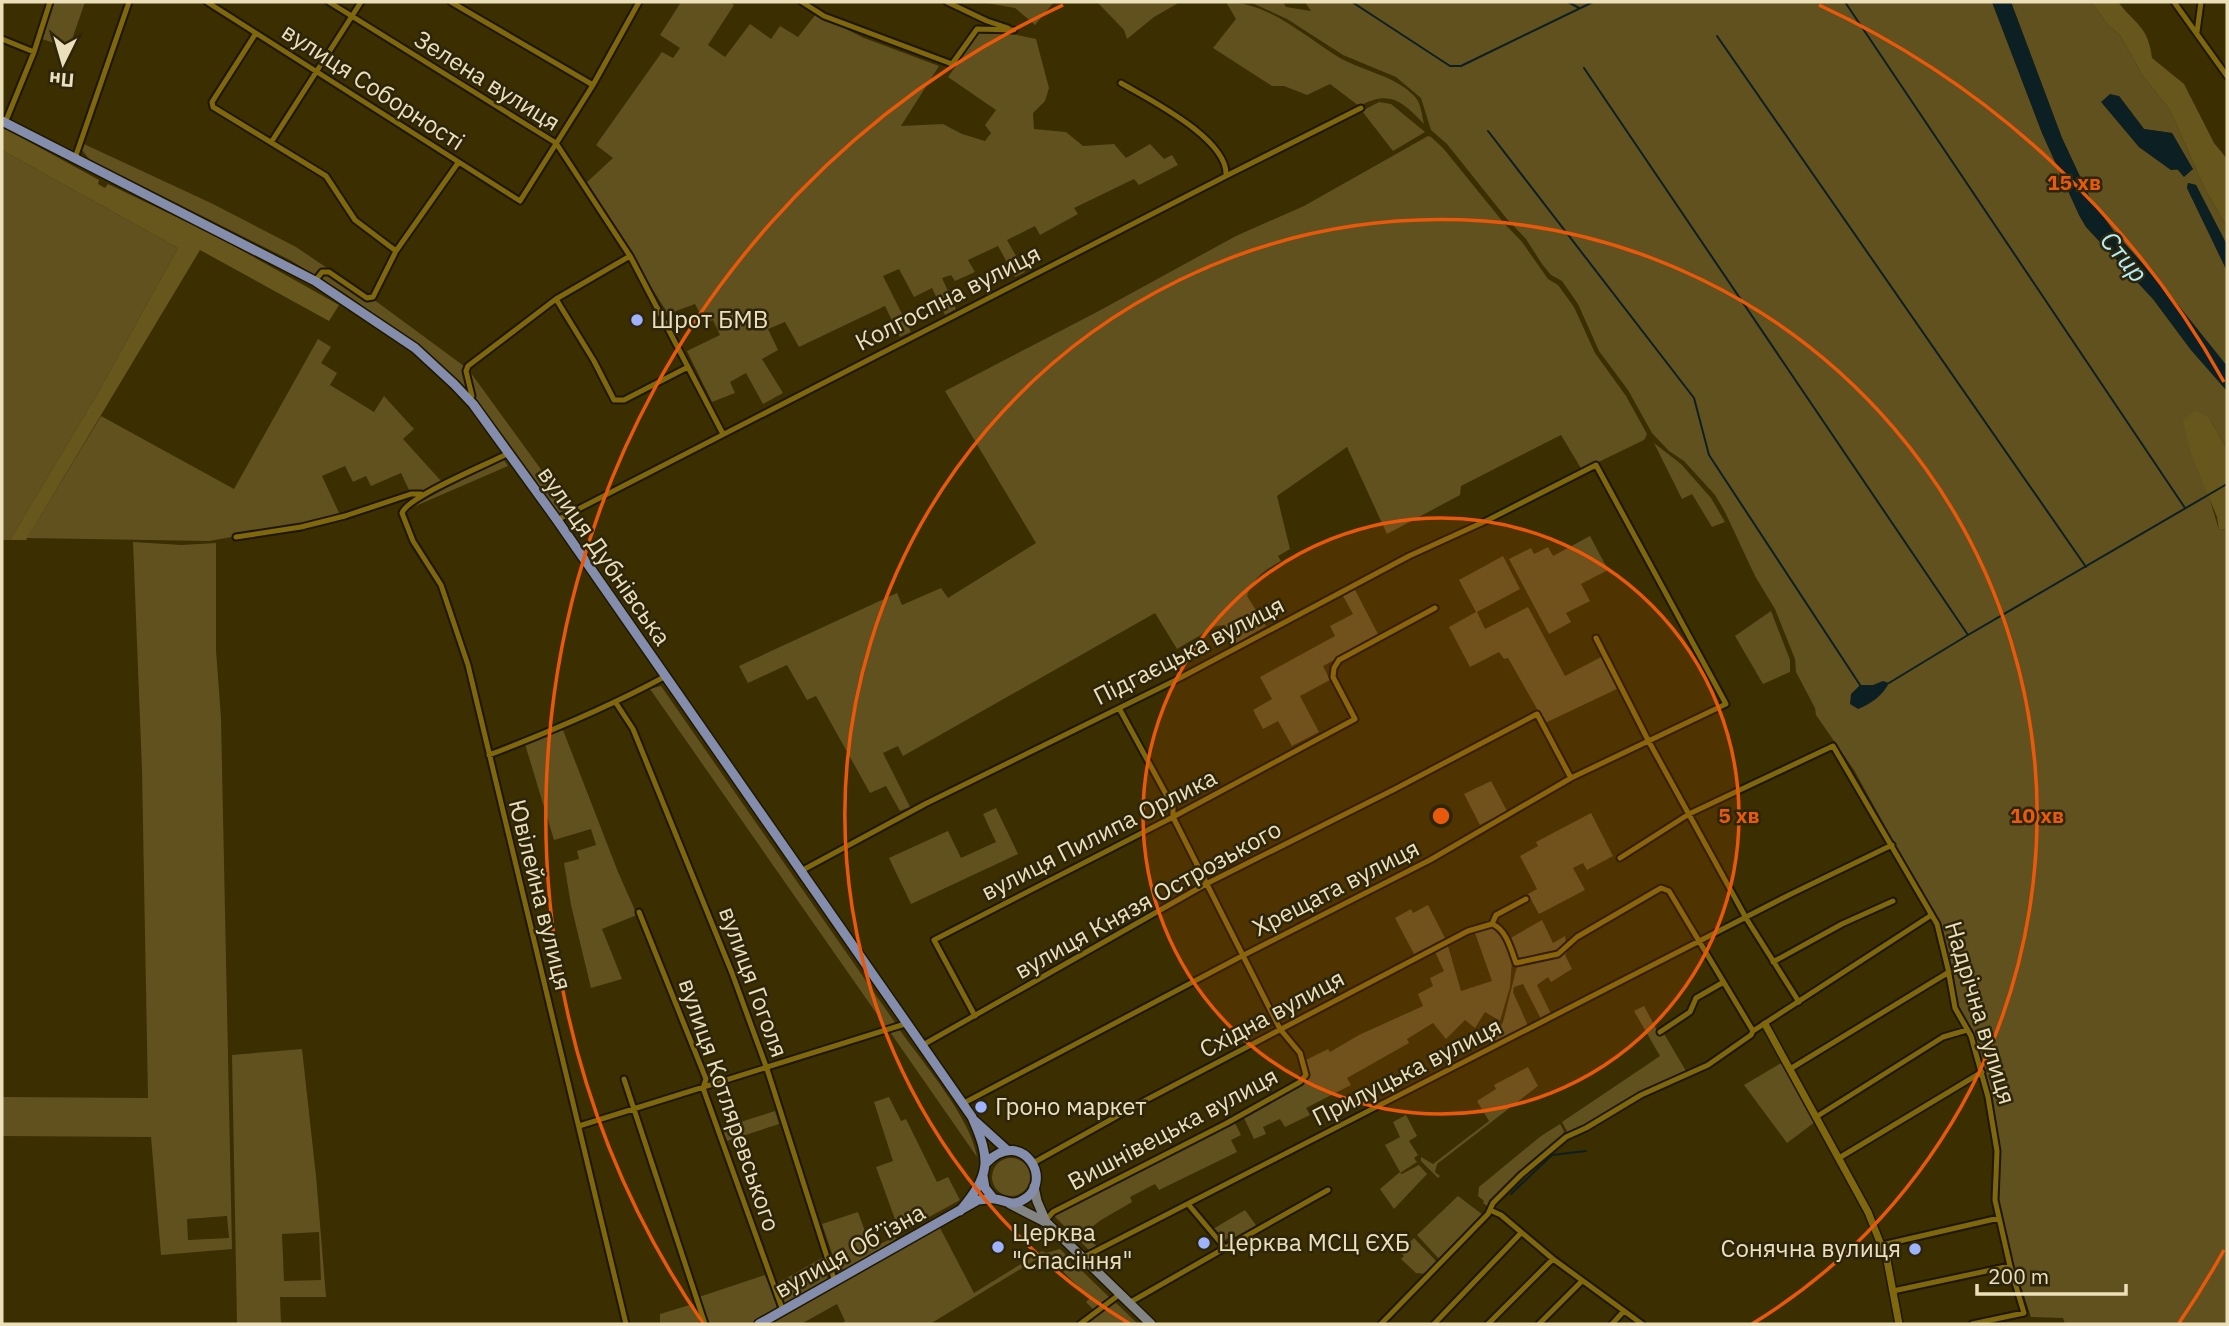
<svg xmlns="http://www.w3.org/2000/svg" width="2229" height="1326" font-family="'IBM Plex Sans',sans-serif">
<rect width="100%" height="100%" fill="#3b2e01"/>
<!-- green -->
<path fill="#61511f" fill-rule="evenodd" d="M54,2H85L69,48L42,39Z
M681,2H730L734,5L708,45L725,57L750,24L771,39L780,26L798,37L816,14L864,38L939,66L901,126L943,124L962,134L985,141L991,133L985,125L996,110L948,77L979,33L1013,34L1036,39L1049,88L1045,101L1033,113L1034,129L1066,132L1083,146L1114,144L1126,158L1150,144L1164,159L1172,155L1178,165L1139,185L1134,179L1074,208L1078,214L1040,235L1035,226L1007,240L1025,272L1015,277L998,246L968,260L975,272L955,281L951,275L942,278L956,309L945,315L932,288L914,297L899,269L883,276L911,332L900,337L885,306L799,347L785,322L768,329L778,350L762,359L783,393L763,404L746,373L730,382L735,393L712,402L687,351L720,335L713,320L705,323L695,304L668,314L586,183L613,158L596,145L662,52L673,58L680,48L660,35Z
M981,2H1054L1035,25L1015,8Z
M1097,2H1180L1154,17L1127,39L1124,30Z
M1226,2C1269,2 1305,37 1340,58C1365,72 1397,76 1416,98C1421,104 1422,116 1424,124C1401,100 1390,90 1359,106L1330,84L1307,95L1284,86H1272L1213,48L1236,19Z
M1250,2H1283L1286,7L1311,11L1305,2H1992L2042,133L2079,215L2086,227L2153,299L2191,350L2227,391V449L2209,418L2208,493L2219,530L2227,529V1324H2065L2063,1318L2031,1317L2014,1265L1999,1201L2000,1153L1985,1069L1974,1036L1958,1007L1940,926L1854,770L1816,715L1815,708L1796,672L1795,659L1775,609L1755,576L1725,512L1715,495L1684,461L1669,451L1652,433L1628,390L1599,351L1578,304L1562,281L1551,275L1542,264L1526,239L1507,219L1447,144L1431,130L1421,98L1396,77L1343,55L1287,19Z
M2011,2H2091L2108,25L2120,35L2143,76L2170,110L2205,189L2227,227V245L2196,185L2188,183L2187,188L2227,271V366L2162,285L2115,233L2090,198L2062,138ZM2119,96L2144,129L2172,133L2193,170H2171L2139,147L2102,102Z
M1379,102L1391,104L1425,132L1393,151L1362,111Z
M1428,136L1431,137L1443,148L1503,222L1522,242L1548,279L1558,285L1574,307L1595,353L1626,396L1647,434L1644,440L1582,470L1561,435L1461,486L1460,495L1387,534L1347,447L1277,496L1290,549L1278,556L1281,561C1265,570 1252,579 1247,596L1266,626L1235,644L1225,625L1216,626L1177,649L1155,613L903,756L898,746L883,753L910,807L900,811L886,786L870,793L816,696L807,700L787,665L748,683L739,666L897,593L902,605L941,588L948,598L1036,543L945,391L1097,312L1236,236L1304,206Z
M84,144L213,204L296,247L373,299L468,369L569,508L559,513L468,391L418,346L343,292L290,260L89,159L82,150Z
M2,150L178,248L99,391L10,540H2Z
M318,339L331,347L321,363L337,373L330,385L374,412L384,396L414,429L403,439L442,482L423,491L410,492L401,473L371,486L366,476L353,482L345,466L322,476L340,515L301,525L209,541L27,538L101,416L234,489Z
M1654,443L1681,464L1711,498L1725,522L1712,527L1692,494L1682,499Z
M504,460L508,466L404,511C414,496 484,469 504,460Z
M1590,536L1608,570L1581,584L1590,601L1566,613L1571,622L1549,634L1509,559L1531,548L1534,554L1548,547L1553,556Z
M133,542L181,545L216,543V650L221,718L232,1249L161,1255L151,1137L2,1136V1097L148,1098L142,770ZM227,1216L229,1238L188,1240L187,1219Z
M1503,556L1520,589L1477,612L1485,629L1528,607L1565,676L1601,657L1619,688L1545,723L1508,658L1504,659L1499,652L1470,667L1449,627L1476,612L1459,580Z
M1354,588L1379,636L1323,666L1330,680L1300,696L1319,732L1292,746L1278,721L1263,729L1253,710L1272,699L1260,677L1335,636L1330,626L1353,614L1342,594Z
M1771,611L1790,660V672L1763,684L1735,636Z
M661,686L896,1024L886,1027L650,689Z
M563,730L618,872L637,915L602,929L622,979L591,988L571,905L564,863L579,859L577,851L596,845L591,829L554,840L525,744Z
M1491,781L1507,811L1480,825L1464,794Z
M996,808L1018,854L911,904L889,858L948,831L961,858L996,842L983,814Z
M1591,813L1613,856L1587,870L1583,863L1573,868L1585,890L1539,914L1528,894L1537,889L1520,856L1538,846L1536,842Z
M1428,905L1445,938L1414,954L1395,918L1411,909L1413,913Z
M1542,920L1553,943L1565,936L1566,944L1558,953L1519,960L1516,957L1509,939Z
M1493,927L1498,929L1512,960L1510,987L1500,1021L1485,1012L1475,1028L1465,1020L1446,1039L1433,1023L1407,1039L1409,1043L1347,1078L1351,1085L1306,1108L1310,1115L1285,1127L1280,1119L1263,1127L1266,1134L1254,1139L1243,1116L1306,1080L1308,1075L1306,1060L1328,1049L1330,1052L1359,1035L1423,1006L1418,994L1433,986L1430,978L1444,971L1435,952L1448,946L1461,991L1492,981L1475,933Z
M1570,947L1565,955L1572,969L1551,982L1548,977L1537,985L1552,1016L1542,1021L1523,984L1514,987L1513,992L1529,1028L1487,1048L1503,1022L1517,966L1559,955Z
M1644,1006L1659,1034L1663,1032L1686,1071L1692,1069L1688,1073L1640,1093L1586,1127L1569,1135L1562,1122L1660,1056L1634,1011Z
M899,1029C923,1063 971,1118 977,1157L890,1032Z
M302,1049L316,1176L326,1297H280L281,1324H237L232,1055ZM319,1232L321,1280L284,1281L282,1234Z
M1783,1062L1815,1122L1787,1143L1744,1085Z
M1528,1067L1538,1086L1437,1164L1435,1172L1440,1176L1438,1178L1421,1161V1157L1433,1164L1489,1121L1477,1101L1496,1089L1494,1085Z
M889,1097L901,1121L906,1119L937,1182L948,1177L960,1200L900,1233L876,1167L893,1161L874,1102Z
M775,1111L779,1124L727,1141L722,1128Z
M1406,1115L1417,1136L1409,1141L1418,1155L1414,1158L1417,1162L1400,1173L1402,1174L1419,1165L1427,1174L1394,1209L1380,1189L1400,1172L1385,1145L1400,1137L1393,1122Z
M1234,1121L1241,1135L1231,1140L1237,1152L1159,1190L1155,1184L1130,1197L1132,1202L1101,1220L1084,1233L1099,1249L1091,1252L1055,1217L1054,1214Z
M1560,1124L1564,1131L1562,1138L1520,1174L1487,1206L1483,1203L1484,1201L1478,1196L1479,1187L1541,1136Z
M992 1177a19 19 0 1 1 38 0a19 19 0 1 1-38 0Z
M1458,1196L1483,1215L1440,1260L1417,1235Z
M1245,1210L1258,1228L1236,1239L1233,1235L1223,1241L1213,1229Z
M858,1212L871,1248L895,1237L896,1239L839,1274L822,1224Z
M939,1226L974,1293L1042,1251L1046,1253L1060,1249L1070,1259L1068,1261L1076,1269L1078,1267L1110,1298L1095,1311L1086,1302L1090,1298L1045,1254L930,1324H842L845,1321L837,1304L801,1324H769Z
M1414,1238L1437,1262L1426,1274L1416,1273L1401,1259L1404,1256L1400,1252Z
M822,1258L828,1279L785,1305L776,1284Z
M765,1275L778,1309L751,1324H708L699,1297Z
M1115,1302L1138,1324H1084Z
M693,1304L696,1305L702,1324H660V1314Z"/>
<!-- forest -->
<path fill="#68571d" d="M2091,2H2118C2136,25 2148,26 2152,58L2184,84L2214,143L2227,159V227L2205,189L2170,110L2143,76L2120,35L2108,25Z
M2,127L99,180L98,184L105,188L108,184L218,237L339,305L329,321L200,250L26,540H10L99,391L178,248L2,150Z
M2195,411L2209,418L2227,449V529L2219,530L2217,517L2191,453L2183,421Z"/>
<!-- water -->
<path fill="#0c1f23" d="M1992,2H2011L2062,138L2090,198L2115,233L2162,285L2227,366V391L2191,350L2153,299L2086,227L2079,215L2042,133Z
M2110,94L2119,96L2144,129L2172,133L2193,169L2184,177L2177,169L2171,170L2139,147L2101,102Z
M2188,183L2196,185L2227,245V271L2187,188Z
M1883,681L1889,683C1883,695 1871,704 1858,709L1850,704L1851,694L1860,685H1873Z"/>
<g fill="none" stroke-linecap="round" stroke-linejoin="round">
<!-- stream -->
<path stroke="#0c1f23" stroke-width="2" d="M1352,2L1450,66H1461L1593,2
M1568,2L1579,8
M1845,2L2185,508
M1717,36L2086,567
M1584,68L1968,635
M1488,131L1694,398L1709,455L1860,685
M1889,683L1968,635L2227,484
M1511,1194L1552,1155L1586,1151"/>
<defs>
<path id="minor" d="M207,2L520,201L593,85L639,2
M329,2L556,143L630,256L723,434
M451,2L593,85
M802,2L824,16L952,64L977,29L1014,30
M947,2L987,21L1008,28
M2174,2L2227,76
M2197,32L2201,2
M256,33L212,102L213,107L326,176L355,220L396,251
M2,39L34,52
M5,123L34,52L50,2
M272,141L361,2
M75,158L129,2
M1226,176L1361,108
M315,281L322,272H329L367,298L373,297L396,251L458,163
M556,299L594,361L614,400H624L688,367
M469,400L472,396L466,371L468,366L556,299L630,256
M509,453C490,463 407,497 402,513L413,541L441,585L468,665L626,1324
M557,520L1226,176C1229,139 1148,99 1121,83
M236,537L301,527L345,516L411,494H421
M1596,638L1648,740L1746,918L1799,1002
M616,703L633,729L732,973L767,1069L835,1282
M489,755C549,732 607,708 664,677
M1620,858L1689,814L1833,746L1937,924L1948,969L1955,1008L1971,1036L1988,1097L1997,1151L1995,1200L2010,1266L2024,1313L1972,1324
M801,871L925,804L1180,678L1409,556L1488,520L1596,465L1726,704L1571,778L1430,860L1242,956L962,1104
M639,912L706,1079L703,1088L783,1311
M1492,924C1506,929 1511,949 1516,963L1558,954L1577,937L1661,888L1669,891L1753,1031
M1773,962L1842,924L1893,901
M975,1016L934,940L1173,817L1355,719L1333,677L1334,668L1339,660L1435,608
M1660,1032L1690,1012L1696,998L1722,983
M921,1046L1206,884L1395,789L1537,714L1571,778
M1790,1069L1949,972
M624,1079L705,1324
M1816,1117L1943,1037L1967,1030
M579,1126L905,1024
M1839,1158L1982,1072
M1033,1163L1146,1100L1468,931L1492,924L1496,915L1526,899
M1490,1210L1501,1215L1553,1259L1642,1324
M1046,1220L1053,1212L1227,1123L1300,1082L1306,1075L1300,1053L1280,1029L1173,817V807L1119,708
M1882,1245L1999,1218
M1225,1248L1328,1190
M1084,1257L1789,895L1892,845
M1893,1291L2010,1266
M1129,1303L1225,1248L1188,1204
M1080,1324L1120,1294
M1381,1324L1488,1214L1493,1203L1521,1175L1566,1137L1586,1128L1641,1095L1708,1065L1751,1035L1753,1031L1930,916
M1434,1324L1521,1233
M1488,1324L1553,1259
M1539,1324L1582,1281
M1612,1324L1624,1311"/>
<path id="tertiary" d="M1765,1024L1868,1212L1887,1260L1899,1324"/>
<path id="primary" d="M1034,1187L1037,1201L1046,1222
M1010,1204L1047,1223L1151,1324"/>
<path id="trunk" d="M2,121L315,281L415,348L454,384L473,404L557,520L972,1117C991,1160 991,1174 960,1211
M975,1121L1007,1150
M983,1176L985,1188L993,1198
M759,1324L978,1200C984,1200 990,1198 995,1199C1005,1200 1011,1206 1021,1201C1057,1184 1023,1125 986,1163"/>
</defs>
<!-- minor casing -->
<use href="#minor" stroke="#1e1701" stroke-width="9"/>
<!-- tertiary casing -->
<use href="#tertiary" stroke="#1e1701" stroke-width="10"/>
<!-- primary casing -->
<use href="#primary" stroke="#1e1701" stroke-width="12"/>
<!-- trunk casing -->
<use href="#trunk" stroke="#1e1701" stroke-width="12"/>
<!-- minor -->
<use href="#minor" stroke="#7f670d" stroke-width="5"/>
<!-- tertiary -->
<use href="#tertiary" stroke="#7f670d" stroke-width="7"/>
<!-- primary -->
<use href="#primary" stroke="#838484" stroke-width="9"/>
<!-- trunk -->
<use href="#trunk" stroke="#848eac" stroke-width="9"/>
</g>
<!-- distance rings -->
<circle cx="1441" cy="816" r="298" fill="#e8590c" fill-opacity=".12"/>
<g fill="none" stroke="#e8590c" stroke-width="3.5">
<circle cx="1441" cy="816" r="298"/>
<path d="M1130 1324A596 596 0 1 1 1752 1324"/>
<path d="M2224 1250A895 895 0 0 1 2179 1323M703 1323A895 895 0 0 1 1063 5M1819 5A895 895 0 0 1 2224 382"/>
</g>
<!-- markers -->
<g fill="#9fb3fd" stroke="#2d250c" stroke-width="2.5">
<circle cx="637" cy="320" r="7"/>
<circle cx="981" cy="1107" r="7"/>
<circle cx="1204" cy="1243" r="7"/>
<circle cx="998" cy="1247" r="7"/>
<circle cx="1915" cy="1249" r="7"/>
</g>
<g text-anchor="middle" stroke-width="5" stroke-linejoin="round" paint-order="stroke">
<!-- street labels -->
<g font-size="24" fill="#ece0ba" stroke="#2d250c">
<text transform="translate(487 81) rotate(32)" y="8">Зелена вулиця</text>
<text transform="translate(373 87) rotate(33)" y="8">вулиця Соборності</text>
<text transform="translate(948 298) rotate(-27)" y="8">Колгоспна вулиця</text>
<text transform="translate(604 556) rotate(55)" y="8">вулиця Дубнівська</text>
<text transform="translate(1189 651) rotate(-27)" y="8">Підгаєцька вулиця</text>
<text transform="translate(1099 835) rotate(-27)" y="8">вулиця Пилипа Орлика</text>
<text transform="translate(1336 888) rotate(-27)" y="8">Хрещата вулиця</text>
<text transform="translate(540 895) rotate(76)" y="8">Ювілейна вулиця</text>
<text transform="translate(1148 900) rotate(-29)" y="8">вулиця Князя Острозького</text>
<text transform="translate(753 982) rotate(70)" y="8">вулиця Гоголя</text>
<text transform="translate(1980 1013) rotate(73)" y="8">Надрічна вулиця</text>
<text transform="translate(1272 1014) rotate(-28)" y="8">Східна вулиця</text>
<text transform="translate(1407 1072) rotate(-27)" y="8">Прилуцька вулиця</text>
<text transform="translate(729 1105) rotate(71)" y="8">вулиця Котляревського</text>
<text transform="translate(1173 1129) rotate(-28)" y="8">Вишнівецька вулиця</text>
<text transform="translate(850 1251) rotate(-29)" y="8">вулиця Об’їзна</text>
</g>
<!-- poi labels -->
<g font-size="24" fill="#ece0ba" stroke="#2d250c" text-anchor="start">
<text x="651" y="328">Шрот БМВ</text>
<text x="995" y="1115">Гроно маркет</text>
<text x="1012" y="1241">Церква<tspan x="1012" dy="28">"Спасіння"</tspan></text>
<text x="1218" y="1251">Церква МСЦ ЄХБ</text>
<text x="1901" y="1257" text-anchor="end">Сонячна вулиця</text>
</g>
<!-- water labels -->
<g font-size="26" font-style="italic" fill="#b2effc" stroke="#2d250c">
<text transform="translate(2124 257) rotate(50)" y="9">Стир</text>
</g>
</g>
<circle cx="1441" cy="816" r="10" fill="#e8590c" stroke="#2d250c" stroke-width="3.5"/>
<g font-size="21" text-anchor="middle" font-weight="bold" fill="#e8590c" stroke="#2d250c" stroke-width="5" stroke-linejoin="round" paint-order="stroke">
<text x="2074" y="190">15 хв</text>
<text x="1739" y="823">5 хв</text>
<text x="2037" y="823">10 хв</text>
</g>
<!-- border -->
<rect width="2229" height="1326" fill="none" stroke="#ece0ba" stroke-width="7"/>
<!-- north arrow -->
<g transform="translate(63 63) rotate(185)" stroke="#2d250c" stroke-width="5" paint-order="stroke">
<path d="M0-5L12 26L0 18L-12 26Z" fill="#ece0ba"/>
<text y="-10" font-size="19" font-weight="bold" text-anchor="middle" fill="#ece0ba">Пн</text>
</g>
<!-- scale -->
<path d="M1977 1284v10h149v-10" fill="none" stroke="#ece0ba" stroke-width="3.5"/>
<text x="1988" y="1284" font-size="21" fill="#ece0ba" stroke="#2d250c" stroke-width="5" paint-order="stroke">200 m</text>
</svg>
